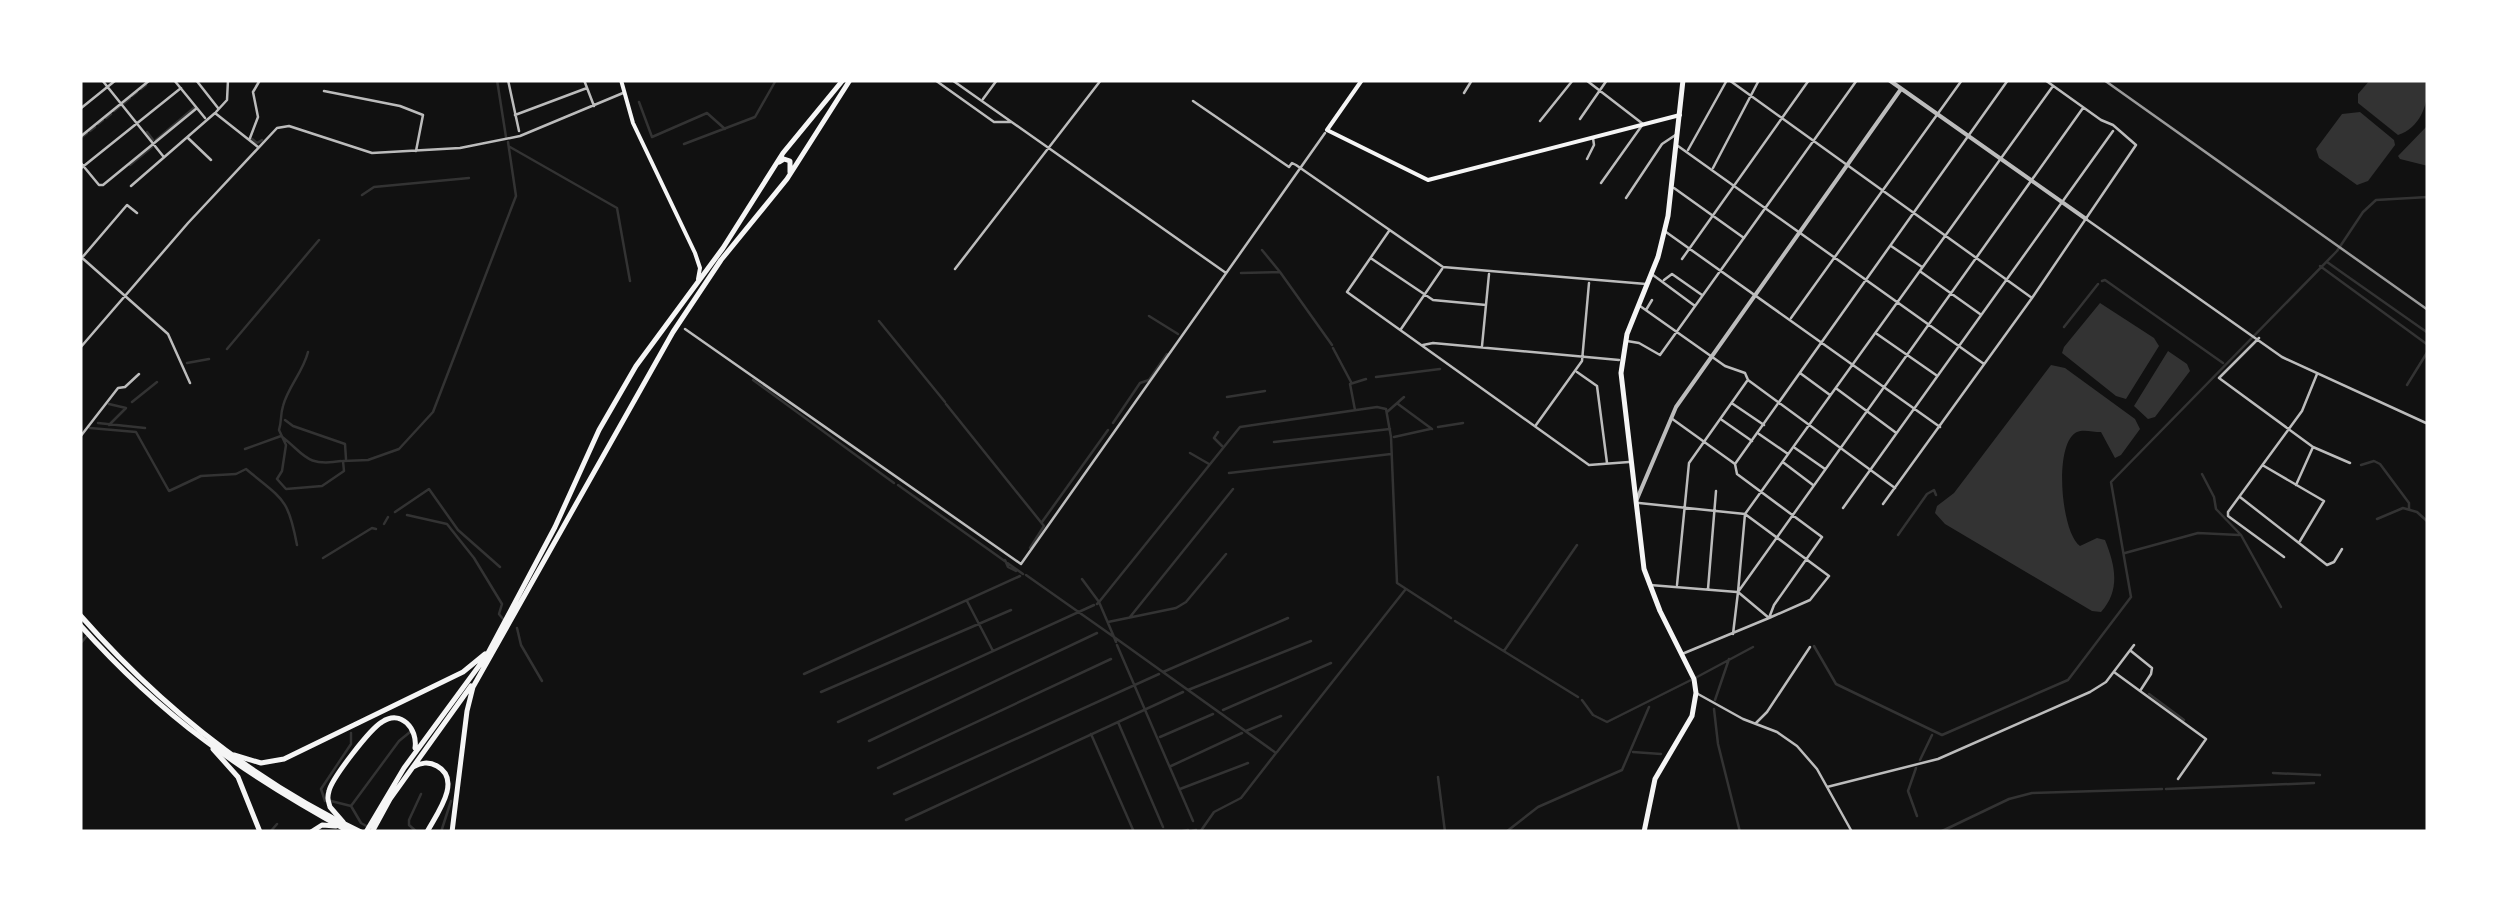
<svg xmlns="http://www.w3.org/2000/svg" width="2508" height="912" font-family="Barlow,sans-serif">
<rect width="100%" height="100%" fill="#111"/>
<!-- water -->
<path fill="#333" d="M2370,80H2423L2428,84C2428,105 2420,128 2398,135L2358,103V94Z
M2360,112L2394,140L2395,145L2368,181L2357,185L2319,158L2316,149L2342,114Z
M2428,125V166L2400,159L2398,156Z
M2100,303L2154,338L2159,346L2126,399L2116,396L2062,353L2064,347Z
M2168,351L2187,364L2190,371L2155,417L2148,419L2134,406Z
M2051,365L2065,368L2135,419L2140,429L2121,455L2115,458L2101,432C2093,432 2083,429 2077,432C2053,443 2061,533 2080,546L2097,538L2105,540C2115,565 2121,590 2101,612L2092,611L1945,524L1935,513L1937,506L1954,493Z"/>
<g fill="none" stroke-linecap="round" stroke-linejoin="round">
<!-- stream -->
<path stroke="#333" stroke-width="2.5" d="M497,80L506,137
M141,89L146,85
M132,96L137,92
M639,102L652,137L707,113L725,129
M123,104L130,98
M114,111L120,106
M106,118L111,114
M98,124L103,120
M90,131L95,127
M147,132L153,140
M82,137L87,133
M252,139L257,143L262,140
M156,140L195,107
M684,144L755,117L776,80
M510,147L617,208L630,281
M130,165L152,147
M362,195L374,187L469,178
M1262,250L1280,272
M2327,262L2428,333
M2320,266L2428,345
M1241,273L1280,272L1332,345
M2102,281L2105,280L2223,363
M1149,316L1178,334
M879,321L945,402
M2064,327L2098,284
M1333,348L1351,382
M227,349L319,240
M308,352C303,372 288,387 283,406C280,416 282,420 279,430L286,445L282,471L277,479L286,489L322,486L344,471L343,461L368,460L399,449L433,412L516,196L508,142
M187,363L209,359
M1376,377L1440,369
M753,380L894,483
M2407,385L2428,351
M1227,397L1265,391
M132,402L157,382
M109,404L126,408L109,425
M946,404L1044,526L1030,548
M1398,404L1432,429
M1355,410L1350,384L1366,379
M1387,412L1404,397
M285,420L293,426L345,444L346,459
M98,423L145,428
M1113,423L1140,383L1149,380L1167,354
M1438,427L1463,423
M90,428L136,432L169,491L201,476L236,474L246,469C283,500 288,497 297,545
M1218,432L1214,438L1222,446
M1394,437L1430,429
M1274,442L1390,429
M245,449L281,436C305,454 305,467 341,461
M1190,453L1209,464
M2361,465L2374,461L2380,464L2409,503V509
M1229,473L1391,454
M2202,474L2214,497L2216,509L2241,535L2281,607
M898,485L1023,574
M395,512L429,489L458,530L500,567
M407,515L447,524L474,558L502,604L499,614L503,619
M2377,519L2403,508L2417,512L2428,522
M1042,522L1108,430
M384,524L388,517
M1898,535L1927,494L1934,490L1936,495
M2125,553L2198,533L2239,535
M323,558L372,528L376,529
M1005,560L1008,567L1016,571
M1026,575L1114,637L1116,642
M1082,579L1099,602L1097,604
M967,601L993,651
M1130,617L1233,489
M1455,621L1578,697
M1108,622L1176,608L1186,602L1226,554
M517,628L521,645L542,681
M80,644L86,637
M1117,645L1193,821
M1814,646L1836,684L1942,735L2068,680L2131,597L2111,482L2337,251L2363,212L2376,200L2428,197
M1504,651L1577,545
M1163,672L1288,618
M804,674L1020,576
M1697,677L1753,647
M1188,690L1311,641
M821,692L1011,610
M2149,694L2184,720
M1582,700L1593,715L1607,722L1691,680
M1715,700L1729,659
M1714,709L1718,744L1740,832
M1223,710L1331,663
M838,722L1094,605
M1118,722L1163,827
M1246,731L1281,716
M1091,734L1134,832
M1160,737L1213,714
M869,741L1097,633
M1277,752L1405,590
M1633,752L1661,754
M1920,760L1932,735
M1171,766L1242,733
M878,768L1111,659
M1916,768L1908,791L1917,816
M2273,773L2320,775
M1438,777L1445,832
M1180,789L1248,763
M2166,789L2314,783
M894,794L1159,674
M325,801L321,789L351,744V733
M331,801L351,806L361,823L368,827
M351,806L399,741L410,732
M906,820L1183,692
M1192,831L1196,830
M270,832L277,824
M388,832H416
M417,832L409,825V820L421,794
M441,832L451,801
M1178,832L1188,830
M1200,832L1214,812L1241,798L1276,753L1114,637L1099,602L1240,427L1377,407L1386,409L1391,437L1397,583L1451,618
M1506,832L1538,807L1622,770L1649,707
M1940,832L2009,799L2032,793L2162,789"/>
<!-- minor -->
<path stroke="#bcbcbc" stroke-width="2.5" d="M102,80L163,156
M174,80L205,118
M196,80L218,108
M508,80L519,131
M584,80L594,106
M935,80L994,122H1010
M952,80L1226,273
M1586,80L1643,124L1601,183
M1729,80L2032,298
M80,82L82,80
M324,91L400,106L423,115L416,151
M1464,93L1472,80
M983,99L997,80
M1193,101L1289,167L1292,163L1296,165L1443,267L1646,284
M80,109L116,80
M216,112L227,100L228,80
M515,115L587,88
M1580,119L1607,80
M1540,121L1573,80
M80,137L150,80
M188,138L211,160
M250,138L258,117L253,92L260,80
M1678,146L1984,364
M1688,150L1727,80
M1587,159L1594,145L1593,138
M80,162L99,185H103L197,108
M1713,168L1759,80
M80,169L181,88
M131,186L215,113L258,147
M1674,188L1744,238
M1626,198L1662,144L1677,134
M2086,219L2282,357L2426,423
M1389,231L1347,292L1589,465L1629,462
M1666,232L1940,427
M1891,246L1922,267
M80,256L168,334L190,383
M1372,259L1433,300L1486,305
M1682,259L1809,80
M80,260L127,205L137,213
M955,269L1101,80
M1921,272L1980,314
M1653,275L1695,306
M1664,280L1672,274L1702,295
M1640,306L1725,366L1745,373L1748,380L1895,488
M1646,310L1652,300
M1791,318L1962,80
M685,329L1021,564L1325,133
M1401,329L1442,269
M1877,334L1936,375
M2259,338L2219,378L2313,447L2350,463
M1627,341L1639,343L1660,355L1857,80
M1423,345L1433,343L1619,360
M1482,346L1489,274
M80,348L188,223L277,128L289,126L372,153L460,148L520,136L623,93
M1577,372L1597,386L1607,463
M1800,373L1830,395
M1837,389L1895,432
M1733,404L1764,425
M1671,418L1735,464L1737,474L1822,537L1774,605L1769,618L1682,654
M1722,420L1752,441
M1536,425L1582,361L1589,283
M1759,434L1788,454
M80,437L118,388L125,387L139,374
M1795,448L1825,469
M1784,463L1813,485
M1735,464L2008,80
M2264,466L2324,501L2300,541
M2296,485L2313,447
M2240,497L2327,565L2334,562L2342,549
M1639,503L1745,514L1829,576L1810,600L1769,618L1738,592L1745,514L2053,86
M1883,504L2032,298L2136,145L2113,125L2101,120L2045,80
M1843,508L2113,131
M2284,557L2228,516V512L2302,411L2317,374
M1650,585L1737,592
M1677,585L1689,463L1747,381
M1708,589L1716,491
M1733,634L1738,592L2083,108
M2114,672L2140,691L2151,674L2152,668L2131,651
M2140,691L2206,739L2178,779
M1698,694L1743,719L1777,732L1797,746L1817,769L1852,832
M1756,723L1767,712L1810,647
M1827,787L1938,759L2090,692L2106,682L2134,645"/>
<!-- tertiary -->
<path stroke="#bcbcbc" stroke-width="4" d="M1889,80L2086,219
M1637,499L1676,407L1901,89"/>
<!-- secondary -->
<path stroke="#f5f5f5" stroke-width="4" d="M621,80L633,123L695,253L700,268L698,279
M1362,80L1327,130L1428,180L1680,115"/>
<!-- primary -->
<path stroke="#f5f5f5" stroke-width="5" d="M779,162L784,159L790,161V172
M213,749L238,777L260,832
M234,755L261,763L284,759L463,672L485,654
M413,767C421,763 428,761 437,766C463,780 436,815 427,832
M343,822L330,807C328,800 327,798 329,791C332,778 370,729 382,722C401,709 418,729 415,748
M311,832L322,825L336,826
M366,832L404,768L487,655L555,527L599,430L636,366L723,248L783,153L843,80
M372,832L390,799L471,686
M452,832L467,711L473,687L673,332L721,260L787,179L850,80
M1644,832L1655,779L1692,716L1696,693L1694,679L1660,611L1644,569L1621,373L1627,334L1658,257L1668,216L1683,80"/>
<!-- trunk -->
<path stroke="#f5f5f5" stroke-width="5" d="M80,615C160,706 252,780 361,832
M80,625C162,717 242,773 350,832"/>
<!-- rail -->
<path stroke="#9a9a9a" stroke-width="2.5" d="M2104,80L2428,310"/>
</g>
<!-- border -->
<rect width="2508" height="912" fill="none" stroke="#ffffff" stroke-width="165"/>
</svg>
